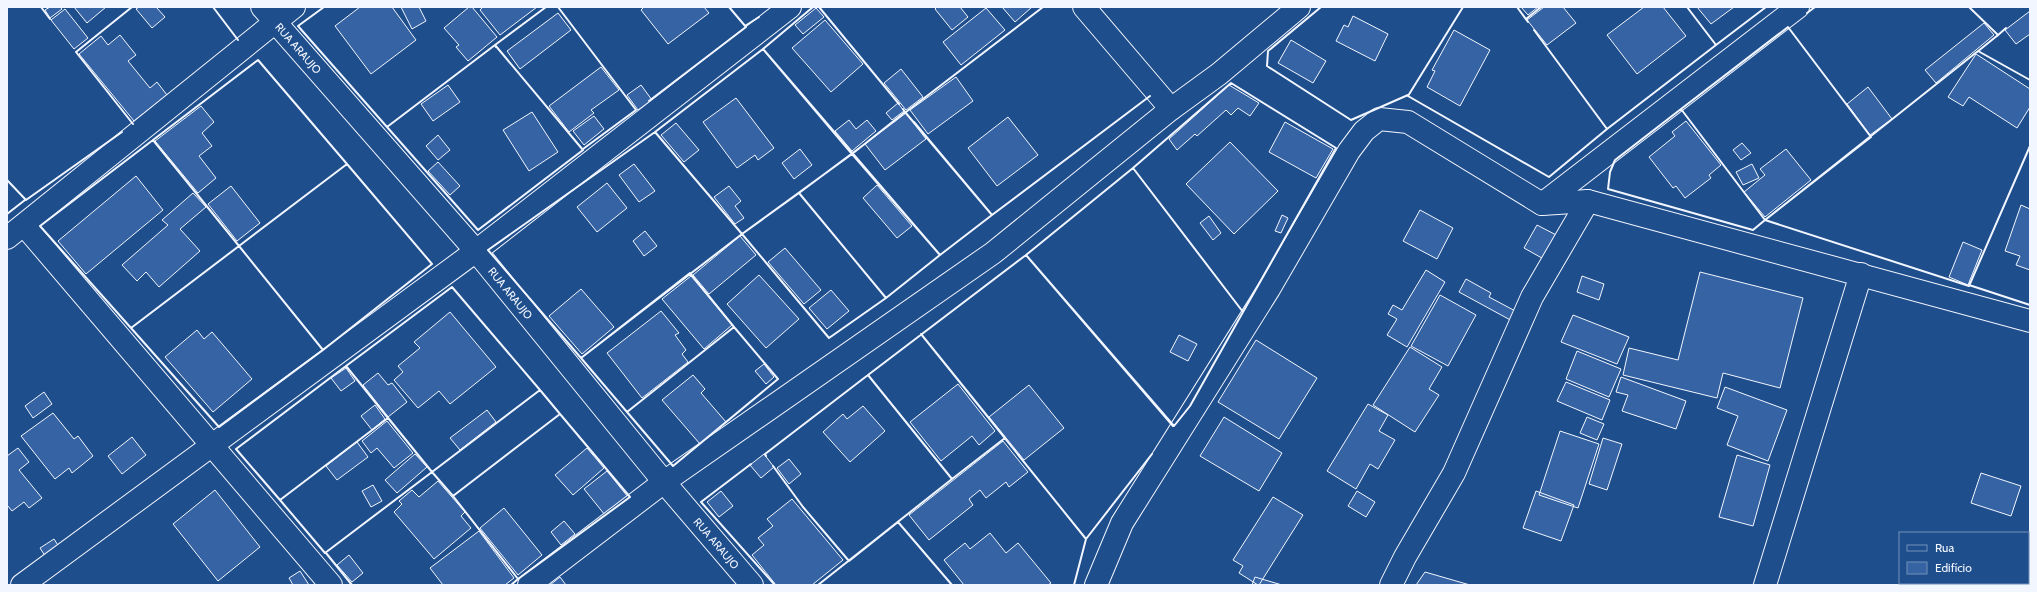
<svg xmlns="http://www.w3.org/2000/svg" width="2037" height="592" font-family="Cabin,sans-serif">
<rect width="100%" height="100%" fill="#1f4e8c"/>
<!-- building -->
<path fill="#3563a3" stroke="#f2f6ff" d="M50,7H60L62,9L50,18L45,10Z
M74,7H106L87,23Z
M139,7H156L165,17L152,28L136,9Z
M360,7H392L416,40L371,74L335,26Z
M401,7H419L426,21L412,29Z
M469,7H472L497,37L468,61L456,47L459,45L444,28Z
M483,7H537L500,35L480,10Z
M644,7H704L709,13L668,44L641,10Z
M937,7H960L968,17L952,30L935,9Z
M1002,7H1032L1015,22Z
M1521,7H1538L1528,15Z
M1544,7H1563L1576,23L1547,45L1527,20Z
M1644,7H1663L1686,36L1637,74L1607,35Z
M1697,7H1734L1711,24Z
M816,8L824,17L803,34L795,25Z
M986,8L1005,30L961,65L943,42Z
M65,9L88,38L74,49L51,20Z
M2030,11V34L2016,44L2005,30Z
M558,13L571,30L520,69L507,51Z
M1353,16L1388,34L1375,61L1336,41L1344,25L1348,27Z
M825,20L863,64L831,92L792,48Z
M1984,23L1994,35L1936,83L1925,70Z
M1454,30L1490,50L1460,106L1427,87L1435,71L1432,70Z
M120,35L136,55L128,61L150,88L157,82L167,95L134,121L79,54L101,36L108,45Z
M1291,40L1326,61L1313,83L1278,63Z
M1976,54L2030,89V107L2017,128L1969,97L1963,106L1948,97Z
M601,67L619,90L591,110L594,113L569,132L549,106Z
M901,69L923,97L906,110L884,83Z
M956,77L973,101L928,134L910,110Z
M448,85L460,102L433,121L421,104Z
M641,85L652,100L638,110L627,95Z
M1229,85L1259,103L1250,116L1238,108L1231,115L1226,110L1197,136L1195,134L1177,150L1169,139Z
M1868,87L1892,119L1870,135L1847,104Z
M736,98L774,148L758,160L755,155L737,168L703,122Z
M898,103L904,111L892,120L886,113Z
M201,106L214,122L202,133L212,146L199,156L216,178L198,193L155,141Z
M532,112L558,152L529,171L503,130Z
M906,113L926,139L885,170L865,144Z
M594,116L604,129L584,145L573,131Z
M1008,117L1038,155L997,186L968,148Z
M849,120L856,129L867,120L876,131L852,151L835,131Z
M1686,121L1721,165L1709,175L1711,178L1685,198L1676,186L1673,188L1649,157L1675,136L1672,132Z
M1285,122L1333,149L1316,178L1269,152Z
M676,123L699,150L684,162L661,135Z
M438,135L450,150L438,160L426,146Z
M1230,142L1278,191L1234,234L1186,184Z
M1742,143L1751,153L1741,160L1733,150Z
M800,149L812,165L794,179L782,163Z
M1786,149L1811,180L1765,217L1744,192L1765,175L1760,169Z
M438,162L460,186L450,195L428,171Z
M634,164L655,191L639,202L619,175Z
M1752,164L1759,178L1743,185L1736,172Z
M136,176L163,210L86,274L58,241Z
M607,183L627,208L597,232L577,207Z
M877,185L912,226L897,238L863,198Z
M231,186L260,223L237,241L208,204Z
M729,186L741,201L735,206L744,218L735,224L714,197Z
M193,193L206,207L180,229L200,251L159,287L146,272L137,281L122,265L168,225L162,220Z
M2021,205L2030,209V270L2016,265L2020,256L2005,251Z
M1420,210L1453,228L1437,259L1403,241Z
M1282,215L1288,218L1281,233L1275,231Z
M1209,216L1221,233L1213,240L1200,223Z
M1537,225L1562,238L1549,262L1524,248Z
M645,231L657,246L644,256L633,241Z
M740,236L756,255L709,294L693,275Z
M1963,242L1982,250L1968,285L1949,277Z
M785,248L821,290L804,304L768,262Z
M1426,270L1445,282L1407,347L1387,335L1397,319L1388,314L1393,305L1402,310Z
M1700,272L1803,298L1780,388L1723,373L1717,398L1623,375L1629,348L1678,360Z
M759,275L799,319L766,348L727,304Z
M691,276L732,325L704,349L662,299Z
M1582,276L1604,284L1599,300L1577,292Z
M1466,279L1491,293L1489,297L1519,313L1514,322L1459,292Z
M581,289L614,327L582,354L549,316Z
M831,290L849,311L827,329L809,308Z
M1440,295L1476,315L1448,366L1411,346Z
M661,311L679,333L675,335L686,350L682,354L688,362L642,398L607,353Z
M450,312L496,367L450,404L439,391L418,408L394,380L403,372L398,366L420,348L414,342Z
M1573,315L1629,337L1617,364L1561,342Z
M197,330L204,339L212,332L252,379L213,412L165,357Z
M1179,335L1197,344L1188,361L1170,352Z
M1256,340L1317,378L1279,439L1218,402Z
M1410,347L1442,367L1429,389L1439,395L1415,432L1373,405Z
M1577,351L1621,369L1609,397L1566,379Z
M764,364L774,377L766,384L755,371Z
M346,368L355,381L341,391L331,378Z
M378,373L388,385L392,383L407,402L388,417L363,385Z
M693,375L705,389L701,393L726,422L700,444L662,400Z
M1621,377L1686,401L1676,429L1622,411L1628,395L1616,392Z
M1566,382L1610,400L1602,420L1557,401Z
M958,384L995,431L979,445L972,436L941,461L910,422Z
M1029,385L1064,428L1024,460L989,417Z
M1725,387L1787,410L1768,461L1727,445L1738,416L1717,408Z
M44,392L52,404L33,418L25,406Z
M1368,404L1388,415L1379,431L1395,440L1378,469L1370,464L1356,489L1327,471Z
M375,405L385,419L372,430L361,416Z
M863,406L885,431L850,462L823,432L843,414L847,419Z
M487,410L496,422L460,450L450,438Z
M53,413L74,439L78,436L93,456L72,473L69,468L55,479L21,436Z
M1224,417L1282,453L1259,491L1200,456Z
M1587,417L1604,424L1597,440L1580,433Z
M387,421L413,453L394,468L377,448L371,453L362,441Z
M1560,431L1599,444L1578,508L1539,495Z
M132,437L146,455L122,474L108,456Z
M1603,438L1622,444L1607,490L1589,484Z
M1003,441L1028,472L1009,487L1006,482L986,498L980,490L969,499L973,505L929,540L909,515Z
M357,442L368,457L337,480L326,466Z
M18,448L29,462L19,470L42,498L29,508L24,502L12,511L7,505V456Z
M587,448L604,468L573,495L555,475Z
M415,454L427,467L397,493L385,480Z
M764,454L774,467L761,478L750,465Z
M1737,455L1770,465L1753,526L1719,517Z
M789,459L801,474L789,484L777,468Z
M607,471L628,497L605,515L584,489Z
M1981,473L2021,486L2011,516L1971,503Z
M438,481L465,512L461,516L471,528L434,559L394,512L402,504L399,501L412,490L419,497Z
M373,485L382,501L371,507L362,491Z
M215,490L260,547L218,581L173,524Z
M721,491L733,506L719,517L707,502Z
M1357,491L1375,502L1366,517L1348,506Z
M1536,491L1574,505L1561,541L1523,528Z
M1273,497L1303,515L1259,585H1258L1239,573L1243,566L1233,560Z
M792,499L843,560L812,585H776L752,555L764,545L758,538L773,526L767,519Z
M504,508L542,555L518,575L480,528Z
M564,521L575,534L561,545L551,532Z
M479,531L514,578L505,585H443L430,568Z
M990,533L1006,553L1018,543L1051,583L1048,585H964L944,560L965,543L970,549Z
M54,539L61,550L47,559L40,548Z
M349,555L363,573L352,582L337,565Z
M2030,562V585H2023V583H2028V567Z
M300,571L309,585H293L289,578Z
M1425,572L1470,585H1416Z
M560,577L566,585H550Z
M1255,577L1282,585H1252Z"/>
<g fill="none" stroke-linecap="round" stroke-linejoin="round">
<defs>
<g id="minor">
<path id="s1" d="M262,7L476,251L664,482L752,585"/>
<path d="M1084,7L1171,109"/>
<path d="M1542,204L1798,7"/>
<path d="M24,225L331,585"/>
<path d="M7,238L294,7"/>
<path d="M22,585L476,251L790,7"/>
<path d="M529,585L664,482L993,253L1171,109L1219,74L1299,7"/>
<path d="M1096,585L1122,523L1269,289L1349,151L1364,131L1379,119L1408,122L1542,204L1588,201L2030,321"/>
<path d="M1391,585L1405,557L1454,473L1532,297L1588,201"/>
<path d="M1765,585L1861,274"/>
</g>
</defs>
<!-- minor casing -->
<use href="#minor" stroke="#f2f6ff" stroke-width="24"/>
<!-- minor -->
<use href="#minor" stroke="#1f4e8c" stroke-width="22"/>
<!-- wall -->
<path stroke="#f2f6ff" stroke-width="2" d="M41,7L50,19
M132,7L76,52L133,124
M213,7L238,40
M324,7L298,26L387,127L388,126
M558,7L636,110L583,149
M813,7L763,49L940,255L886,298L799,193L866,143
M819,7L899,104
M1321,7L1268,51L1267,66L1351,120L1408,95
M1463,7L1408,96L1549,177L1607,129L1534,30
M1517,7L1528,22
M1969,7L1998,35L1977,52
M1807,13L1815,7
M1526,19L1541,7
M745,26L759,17
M1788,27L1871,137L1765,220L1681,109Z
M1997,36L2006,28
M1715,44L1716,45L1766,7
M495,45L583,150L478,230L387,127Z
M496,47L495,45L546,7
M763,49L852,154L742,234L655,132Z
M258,60L347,164L239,246L153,140Z
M2030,80L1978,51L1765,220L1969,286L2030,146
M1231,83L1336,148L1243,312L1133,168Z
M649,101L746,27L729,7
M1681,109L1765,220L1753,230L1608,189L1610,172L1615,160Z
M905,112L992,215L940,255L852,154Z
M906,112L1043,7
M893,122L905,112L903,109
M914,122L992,215L1150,96
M1607,129L1716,45L1687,7
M655,132L742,234L581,358L488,250Z
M153,140L239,246L131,328L40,226Z
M347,164L432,264L323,350L239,246Z
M1133,168L1243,312L1190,406L1174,426L1026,255Z
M7,180L26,200L122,132
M799,193L886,298L829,338L742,234Z
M7,214L25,200
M239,246L323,350L219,427L131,328Z
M690,273L734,327L627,412L581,358Z
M1969,285L2030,305
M452,287L540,390L432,472L346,366Z
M734,327L778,379L673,466L627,412Z
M921,334L1086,539L1152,454
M921,334L1005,438L952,479L868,375L1026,255L1173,426
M346,366L388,418L280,500L236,449Z
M540,390L560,414L453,496L432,472Z
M560,414L630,497L518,579L453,496Z
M388,418L432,472L325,553L280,500Z
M766,456L765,454L868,375L869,376
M751,464L701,502L774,584
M773,466L803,507L849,561L898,522
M899,521L898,522L952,585
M326,553L352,585
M511,585L518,579
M818,585L952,479
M1074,585L1086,539"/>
</g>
<g text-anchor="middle" stroke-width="3" stroke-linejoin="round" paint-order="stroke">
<!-- street labels -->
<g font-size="11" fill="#f2f6ff" stroke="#1f4e8c">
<text dy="4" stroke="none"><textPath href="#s1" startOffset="55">RUA ARAUJO</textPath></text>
<text dy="4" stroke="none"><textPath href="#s1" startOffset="379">RUA ARAUJO</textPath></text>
<text dy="4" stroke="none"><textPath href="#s1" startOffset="703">RUA ARAUJO</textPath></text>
</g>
</g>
<!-- border -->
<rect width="2037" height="592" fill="none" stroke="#f2f6ff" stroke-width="16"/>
<!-- legend -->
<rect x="1899" y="532" width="130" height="52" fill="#1f4e8c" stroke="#7391ba"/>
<rect x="1907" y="545" width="20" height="6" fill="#1f4e8c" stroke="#7391ba"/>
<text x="1935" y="552" font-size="12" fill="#f2f6ff">Rua</text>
<rect x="1907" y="562" width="20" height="12" fill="#3563a3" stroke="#7391ba"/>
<text x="1935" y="572" font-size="12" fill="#f2f6ff">Edifício</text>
</svg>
